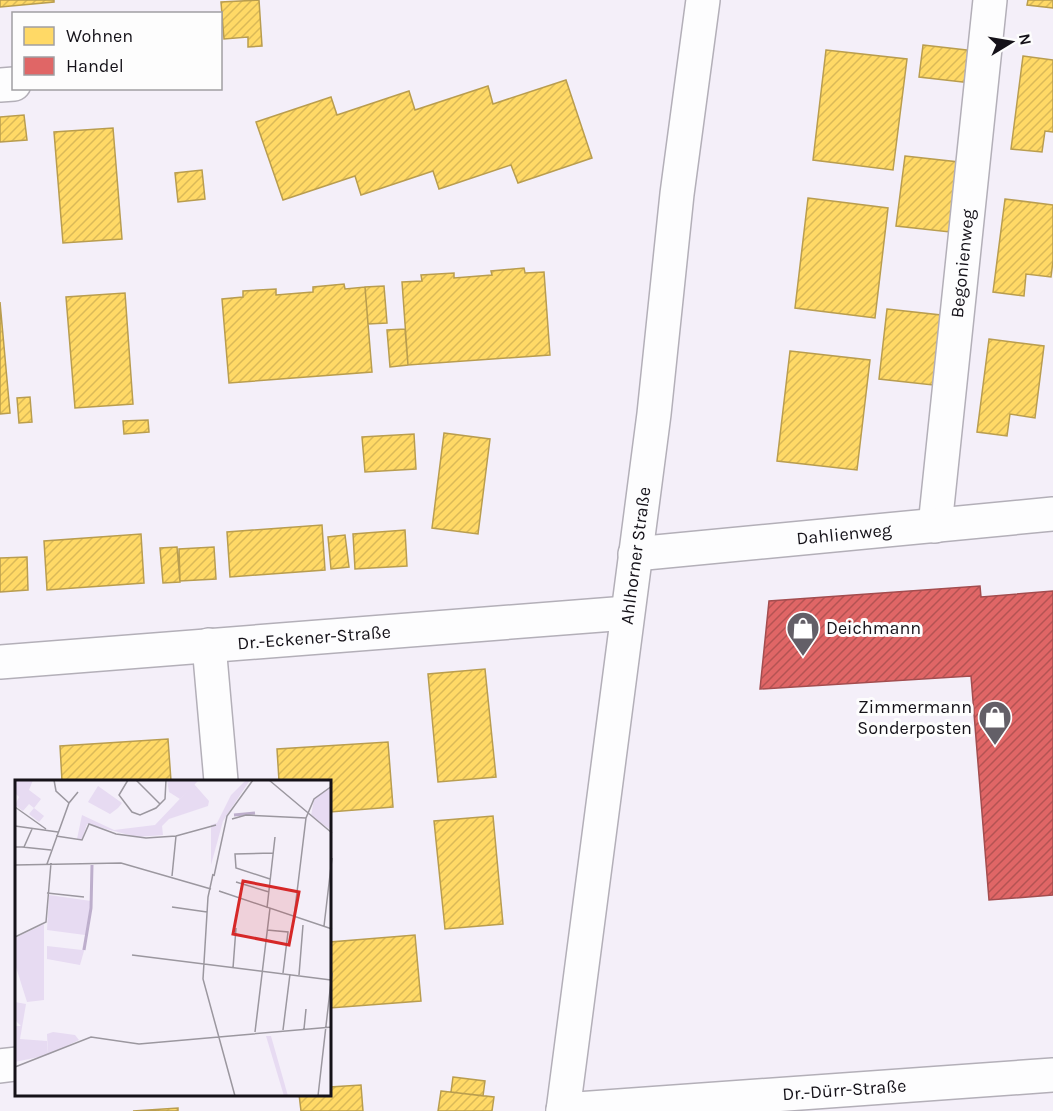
<svg xmlns="http://www.w3.org/2000/svg" width="1053" height="1111" font-family="Karla,sans-serif">
<defs>
<pattern id="homes-hatch" width="6" height="6" patternUnits="userSpaceOnUse" patternTransform="scale(1.5)"><rect width="6" height="6" fill="#ffd966"/><path d="M-1 1l2-2M0 6l6-6M5 7l2-2" fill="none" stroke="#dab958"/></pattern>
<pattern id="shops-hatch" width="6" height="6" patternUnits="userSpaceOnUse" patternTransform="scale(1.5)"><rect width="6" height="6" fill="#e06666"/><path d="M-1 1l2-2M0 6l6-6M5 7l2-2" fill="none" stroke="#b45353"/></pattern>
</defs>
<rect width="100%" height="100%" fill="#f4eff9"/>
<!-- homes -->
<path fill="url(#homes-hatch)" stroke="#b99d4f" stroke-width="1.5" d="M0,0H54V2L0,7Z
M259,0L262,46L248,47V37L224,39L221,2Z
M1028,0H1053V8L1027,5Z
M923,45L975,51L971,83L919,77Z
M826,50L907,59L893,170L813,160Z
M1023,56L1053,60V132L1045,131L1042,152L1011,149Z
M566,80L592,158L518,183L511,165L439,189L433,171L361,195L355,176L283,200L256,122L331,97L337,115L409,91L415,110L488,86L493,104Z
M24,115L27,140L0,142V117Z
M113,128L122,239L63,243L54,132Z
M905,156L959,162L950,232L896,226Z
M202,170L205,199L178,202L175,173Z
M808,198L888,208L875,318L795,308Z
M1005,199L1053,205V261L1051,277L1026,274L1024,296L993,292Z
M524,268L525,273L544,272L550,355L408,365L402,282L422,281L421,275L454,273V278L492,275L491,271Z
M344,284L345,289L365,287L372,372L229,383L222,299L243,297V291L276,289V295L313,292V287Z
M384,286L387,323L368,324L365,287Z
M125,293L133,404L75,408L66,297Z
M0,302L10,413L0,414Z
M887,309L941,315L933,385L879,379Z
M405,329L408,365L390,367L387,330Z
M989,339L1044,346L1035,418L1010,414L1007,436L977,432Z
M790,351L870,360L857,470L777,461Z
M30,397L32,422L19,423L17,398Z
M148,420L149,432L124,434L123,421Z
M444,433L490,439L478,534L432,528Z
M414,434L416,469L365,472L362,437Z
M322,525L325,570L230,577L227,532Z
M405,530L407,566L355,569L353,534Z
M141,534L144,583L47,590L44,541Z
M345,535L349,567L331,569L328,537Z
M177,547L180,582L163,583L160,548Z
M214,547L216,579L180,581L179,549Z
M27,557L28,590L0,592V558Z
M485,669L496,777L438,782L428,674Z
M168,739L171,781H62L60,746Z
M388,742L393,807L330,812V781H279L277,749Z
M493,816L503,924L445,929L434,821Z
M415,935L421,1001L330,1008V942Z
M453,1077L485,1081L483,1096L451,1092Z
M361,1085L363,1111H301L299,1094H330V1087Z
M441,1091L494,1097L492,1111H438Z
M178,1108V1111H133Z"/>
<!-- shops -->
<path fill="url(#shops-hatch)" stroke="#a34d4f" stroke-width="1.5" d="M980,586L981,597L1053,591V895L989,900L971,676L760,689L769,601Z"/>
<g fill="none" stroke-linecap="round" stroke-linejoin="round">
<defs>
<g id="minor">
<path d="M0,85L14,84"/>
<path id="s1" d="M935,526L990,0"/>
<path id="s2" d="M635,554L1053,514"/>
<path d="M209,645L221,781"/>
<path id="s3" d="M0,662L627,613"/>
<path d="M0,1066L16,1064"/>
<path id="s4" d="M563,1110L1053,1075"/>
<path id="s5" d="M563,1111L654,414L677,194L703,0"/>
</g>
</defs>
<!-- minor casing -->
<use href="#minor" stroke="#b3afb8" stroke-width="36"/>
<!-- minor -->
<use href="#minor" stroke="#fdfdfe" stroke-width="33"/>
</g>
<!-- icons -->
<defs>
<symbol id="shop-pin" viewBox="-11 -11 22 30"><path d="M0 17L-7.5 6A9.5 9.5 0 1 1 7.5 6Z" fill="#635f67" stroke="#fdfdfd"/><path d="M-5-2.5h2.3a2.7 3.5 0 0 1 5.4 0H5L5.5 6h-11ZM-1.5-2.5h3a1.5 2.3 0 0 0-3 0Z" fill="#fff"/></symbol>
</defs>
<g fill-rule="evenodd">
<use href="#shop-pin" x="784" y="609" width="38" height="52"/>
<use href="#shop-pin" x="976" y="698" width="38" height="52"/>
</g>
<g text-anchor="middle" stroke-width="6" stroke-linejoin="round" paint-order="stroke">
<!-- street labels -->
<g font-size="18" fill="#151219" stroke="#fdfdfd">
<text dy="6" stroke="none"><textPath href="#s1" startOffset="264">Begonienweg</textPath></text>
<text dy="6" stroke="none"><textPath href="#s2" startOffset="210">Dahlienweg</textPath></text>
<text dy="6" stroke="none"><textPath href="#s5" startOffset="560">Ahlhorner Straße</textPath></text>
<text dy="6" stroke="none"><textPath href="#s3" startOffset="315">Dr.-Eckener-Straße</textPath></text>
<text dy="6" stroke="none"><textPath href="#s4" startOffset="282">Dr.-Dürr-Straße</textPath></text>
</g>
<!-- poi labels -->
<g font-size="18" fill="#151219" stroke="#fdfdfd" text-anchor="start">
<text x="826" y="634">Deichmann</text>
<text x="972" y="713" text-anchor="end">Zimmermann<tspan x="972" dy="21">Sonderposten</tspan></text>
</g>
</g>
<!-- overview -->
<g transform="translate(15 780)">
<rect width="316" height="316" fill="#f4eff9"/>
<path d="M0,0H18L14,10L26,19L19,28L29,36L24,42L14,34L19,28L14,24L8,31L0,25L4,17L0,13ZM152,0H184L165,19L154,12ZM83,6L107,23L103,28L95,34L73,22ZM34,115L76,121L69,171L65,185L32,179V166L67,170L70,155L32,150ZM29,144V220L12,222L0,184V158ZM0,222L11,224L5,259L32,261L33,275L0,282V246H6L0,240Z" fill="#e7dbf2"/>
<path d="M231,0H235L208,41L196,85V45L202,43L216,15ZM179,4L194,21L193,26L154,39L147,46L148,55L122,57L72,44L67,60L62,59L67,35L99,50L140,45ZM316,6V50L296,36L299,19ZM38,252L60,255L64,260L33,275L32,254ZM251,256H256L273,316H269Z" fill="#e7dbf2"/>
<path fill="none" stroke="#bdaecc" stroke-width="3" d="M219,35L240,33M69,170L76,128L77,85"/>
<path fill="none" stroke="#9b979f" stroke-width="1.5" d="M39,0L41,11L54,23M113,0L104,15L117,32L125,35L141,28L150,19L151,0M121,0L145,24M254,0L317,53M0,27L31,49M217,39L231,35L291,38M0,46L43,52M41,56L67,60L74,44L101,54L131,58L161,56L201,45M0,67H9L17,49M7,67L36,70M32,84L54,23L63,12M0,85L106,83L196,109M198,94L193,117L188,199L220,316M157,96L161,56M199,96L212,36L238,0M255,99L221,88L220,74L258,73M221,102L254,112M204,111L317,149M32,113L69,117M157,127L192,132M252,128L260,57M279,137L291,38L299,19L317,6M309,146L317,78M252,150L273,152L268,193M0,157L31,142L36,83M117,175L316,200M218,188L221,148M284,195L288,145M289,249L291,229M268,250L275,194M240,252L255,128M0,287L76,257L124,264L317,247M303,316L317,193"/>
<path fill="#d62828" fill-opacity="0.15" stroke="#d62828" stroke-width="3" d="M228,101L284,112L274,165L218,154Z"/>
<rect width="316" height="316" fill="none" stroke="#151219" stroke-width="3"/>
</g>
<!-- legend -->
<rect x="12" y="12" width="210" height="78" fill="#fdfdfd" stroke="#a09fa2" stroke-width="1.5"/>
<rect x="24" y="27" width="30" height="18" fill="#ffd966" stroke="#a09fa2" stroke-width="1.5"/>
<text x="66" y="42" font-size="18" fill="#151219">Wohnen</text>
<rect x="24" y="57" width="30" height="18" fill="#e06666" stroke="#a09fa2" stroke-width="1.5"/>
<text x="66" y="72" font-size="18" fill="#151219">Handel</text>
<!-- north arrow -->
<g transform="translate(1011 42) rotate(79)" stroke="#fdfdfd" stroke-width="4.5" paint-order="stroke">
<path d="M0-4.5L10 22L0 15L-10 22Z" fill="#151219"/>
<text y="-9" font-size="16" font-weight="bold" text-anchor="middle" fill="#151219">N</text>
</g>
</svg>
